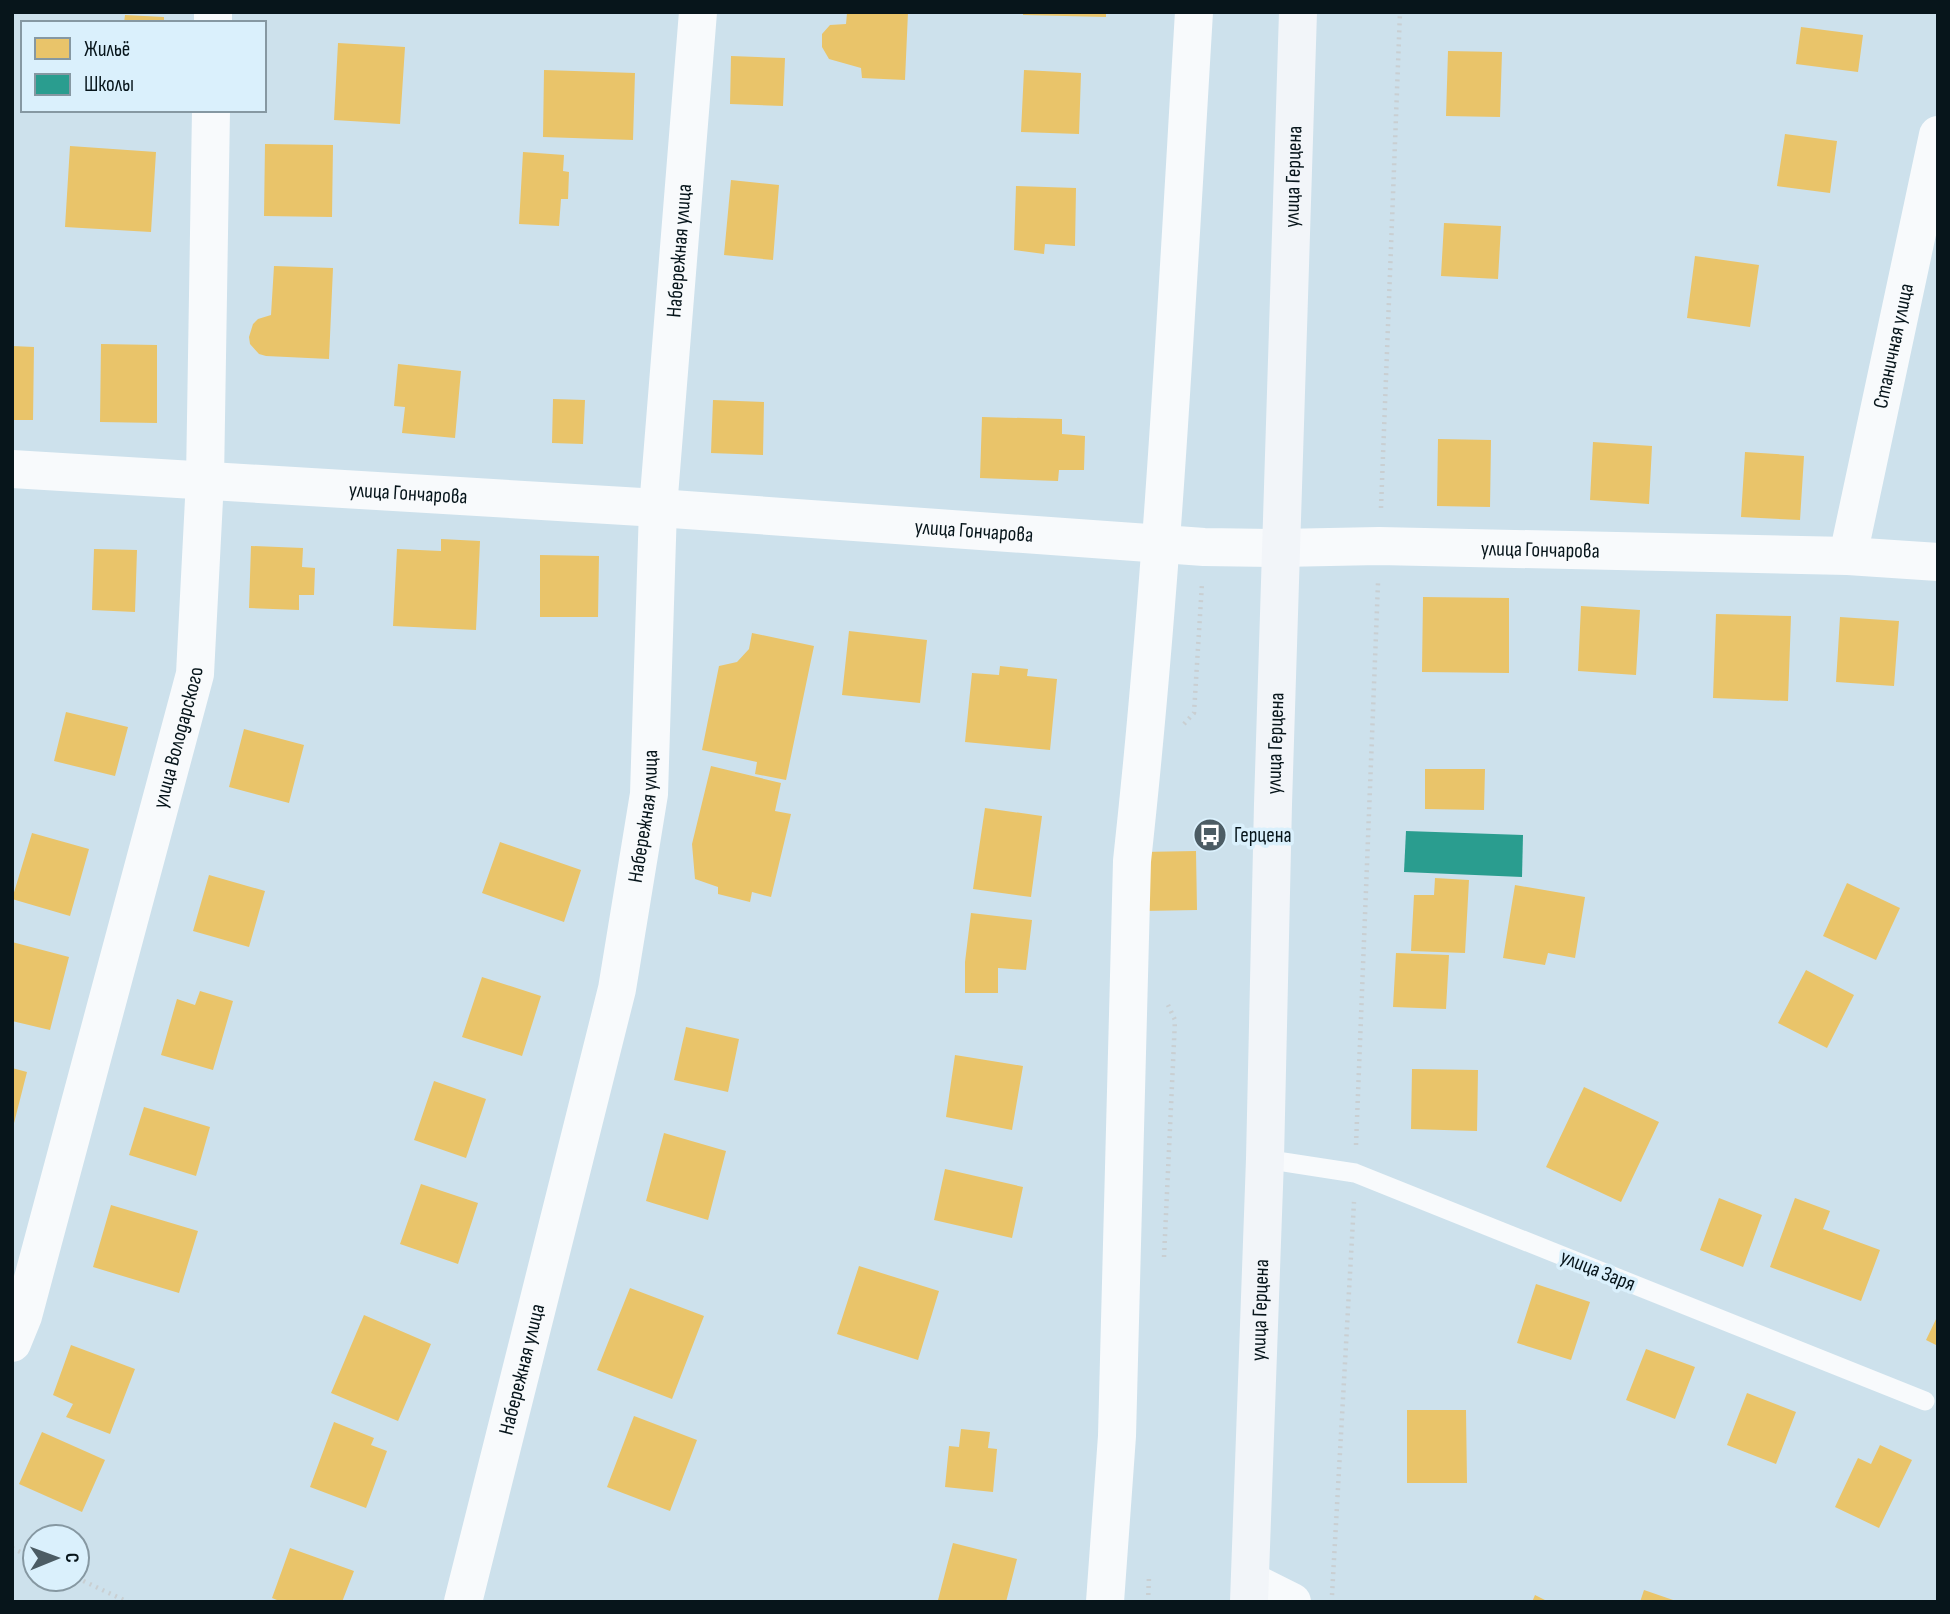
<svg xmlns="http://www.w3.org/2000/svg" width="1950" height="1614" font-family="'Sofia Sans Condensed',sans-serif">
<rect width="100%" height="100%" fill="#cde1ec"/>
<!-- homes -->
<path fill="#e9c46a" d="M908,12L905,80L862,78L861,68L829,59L822,47V34L830,25L846,24L847,13Z
M1023,12H1106V17L1023,15Z
M125,15L164,17V23H124Z
M1801,27L1863,35L1858,72L1796,64Z
M338,43L405,47L400,124L334,120Z
M1448,51L1502,52L1500,117L1446,116Z
M731,56L785,58L783,106L730,104Z
M544,70L635,73L633,140L543,137Z
M1024,70L1081,73L1079,134L1021,132Z
M1785,134L1837,141L1830,193L1777,186Z
M265,144L333,145L332,217L264,216Z
M70,146L156,152L151,232L65,227Z
M523,152L564,155L563,171L569,172L568,199H561L559,226L519,224Z
M731,180L779,185L773,260L724,255Z
M1016,186L1076,188L1075,246L1045,244L1044,254L1014,250Z
M1444,223L1501,226L1498,279L1441,276Z
M1695,256L1759,265L1750,327L1687,318Z
M274,266L333,268L329,359L266,356L259,354L250,344L249,337L253,324L258,319L271,315Z
M101,344L157,345V423L100,422Z
M12,346L34,347L33,420H12Z
M398,364L461,371L455,438L402,433L405,407L394,406Z
M553,399L585,400L583,444L552,443Z
M713,400L764,402L763,455L711,453Z
M982,417L1062,419V434L1085,436L1084,470H1059L1058,481L980,478Z
M1438,439L1491,440L1490,507L1437,506Z
M1593,442L1652,446L1649,504L1590,500Z
M1745,452L1804,456L1800,520L1741,517Z
M441,539L480,541L476,630L393,626L397,549L441,551Z
M251,546L303,548L302,567L315,568L314,595H299V610L249,608Z
M94,549L137,550L135,612L92,610Z
M540,555L599,556L598,617H540Z
M1423,597L1509,598V673L1422,672Z
M1581,606L1640,610L1636,675L1578,671Z
M1716,614L1791,616L1788,701L1713,698Z
M1840,617L1899,621L1894,686L1836,682Z
M849,631L927,640L920,703L842,695Z
M752,633L814,646L786,780L755,774L757,762L702,750L719,666L737,662L749,649Z
M1000,666L1028,669L1027,676L1057,679L1050,750L965,742L972,673L999,675Z
M66,712L128,727L115,776L54,761Z
M244,729L304,745L289,803L229,787Z
M711,766L781,783L775,811L791,814L771,897L752,892L750,902L718,894V887L695,879L692,844Z
M1425,769H1485L1484,810L1425,809Z
M985,808L1042,816L1031,897L973,889Z
M32,833L89,849L70,916L12,899Z
M500,842L581,870L564,922L482,893Z
M1196,851L1197,910L1142,911L1141,852Z
M209,875L265,891L249,947L193,931Z
M1435,878L1469,880L1465,953L1411,951L1414,895H1434Z
M1847,883L1900,908L1876,960L1823,936Z
M1515,885L1585,897L1575,958L1548,953L1545,965L1503,958Z
M971,913L1032,920L1026,970L998,968V993H965V962Z
M12,942L69,957L50,1030L12,1021Z
M1396,953L1449,955L1446,1009L1393,1007Z
M1806,970L1854,995L1827,1048L1778,1023Z
M482,977L541,996L522,1056L462,1037Z
M200,991L233,1001L213,1070L161,1055L177,999L195,1005Z
M686,1027L739,1039L728,1092L674,1080Z
M955,1055L1023,1066L1012,1130L946,1117Z
M12,1068L27,1072L13,1127H12Z
M1412,1069L1478,1070L1477,1131L1411,1129Z
M434,1081L486,1099L466,1158L414,1140Z
M1584,1087L1659,1122L1621,1202L1546,1167Z
M144,1107L210,1127L196,1176L129,1155Z
M664,1133L726,1151L708,1220L646,1201Z
M945,1169L1023,1187L1012,1238L934,1220Z
M421,1184L478,1203L458,1264L400,1244Z
M1719,1198L1762,1215L1743,1267L1700,1250Z
M1795,1198L1830,1211L1823,1229L1880,1250L1861,1301L1770,1267Z
M111,1205L198,1231L179,1293L93,1267Z
M859,1266L939,1291L918,1360L837,1334Z
M1536,1284L1590,1302L1571,1360L1517,1343Z
M630,1288L704,1316L672,1399L597,1370Z
M364,1315L431,1344L398,1421L331,1393Z
M1938,1315V1346L1926,1340Z
M71,1345L135,1369L110,1434L66,1417L73,1404L53,1395Z
M1646,1349L1695,1367L1675,1419L1626,1400Z
M1747,1393L1796,1412L1776,1464L1727,1445Z
M1407,1410H1466L1467,1483H1407Z
M634,1416L697,1440L670,1511L607,1487Z
M334,1422L374,1438L371,1445L387,1451L366,1508L310,1487Z
M961,1429L990,1432L988,1448L997,1449L993,1492L945,1487L949,1446L959,1447Z
M42,1432L105,1460L82,1512L19,1484Z
M1880,1445L1912,1460L1879,1528L1835,1507L1858,1458L1871,1464Z
M953,1543L1017,1559L1006,1602H946L938,1600Z
M290,1548L354,1571L342,1602H282L272,1598Z
M1644,1590L1676,1601L1675,1602H1640Z
M1535,1595L1549,1602H1532Z"/>
<!-- schools -->
<path fill="#2a9d8f" d="M1406,831L1523,835L1522,877L1404,872Z"/>
<g fill="none" stroke-linecap="round" stroke-linejoin="round">
<!-- path -->
<path stroke="#c9cfd2" stroke-width="4.5" stroke-dasharray="2 5" stroke-linecap="butt" d="M1381,508L1400,12
M1184,724L1194,713L1202,583
M1356,1145L1378,583
M1164,1257L1175,1020L1168,1005
M12,1548L35,1559
M77,1578L128,1602
M1332,1595L1354,1202
M1148,1602L1149,1577"/>
<!-- lane -->
<path stroke="#f8fafc" stroke-width="19" d="M1265,1159L1355,1173L1925,1401"/>
<!-- street -->
<g stroke="#f8fafc" stroke-width="38">
<path d="M213,23V12"/>
<path id="s1" d="M12,469L658,508L1204,547L1280,548L1379,546L1848,556L1938,562"/>
<path id="s2" d="M1848,556L1938,135"/>
<path id="s3" d="M12,1343L23,1316L195,674L205,480L211,110"/>
<path d="M1250,1581L1292,1602"/>
<path id="s4" d="M463,1602L617,989L649,794L658,508L698,12"/>
<path d="M1105,1602L1117,1436L1132,861C1163,579 1177,295 1194,12"/>
</g>
<!-- secondary -->
<path stroke="#f2f5f9" stroke-width="38" id="s5" d="M1249,1602L1265,1159L1273,804L1298,12"/>
</g>
<!-- icons -->
<defs>
<symbol id="bus-disc" viewBox="-11 -11 22 22"><circle r="9.5" fill="#4c5c64" stroke="#daf0fc"/><path d="M-5-6H5V4H4V6H2V4H-2V6H-4V4H-5ZM-3.5-4V0h7V-4ZM-3.5 1.2v1.5H-2V1.2ZM2 1.2v1.5H3.5V1.2Z" fill="#fff"/></symbol>
</defs>
<g fill-rule="evenodd">
<use href="#bus-disc" x="1191" y="816" width="38" height="38"/>
</g>
<g text-anchor="middle" stroke-width="7" stroke-linejoin="round" paint-order="stroke">
<!-- street labels -->
<g font-size="21" fill="#07151b" stroke="#daf0fc">
<text dy="7" stroke="none"><textPath href="#s5" startOffset="1426">улица Герцена</textPath></text>
<text dy="7" stroke="none"><textPath href="#s4" startOffset="1374">Набережная улица</textPath></text>
<text dy="7" stroke="none"><textPath href="#s2" startOffset="215">Станичная улица</textPath></text>
<text dy="7" stroke="none"><textPath href="#s1" startOffset="397">улица Гончарова</textPath></text>
<text dy="7" stroke="none"><textPath href="#s1" startOffset="964">улица Гончарова</textPath></text>
<text dy="7" stroke="none"><textPath href="#s1" startOffset="1531">улица Гончарова</textPath></text>
<text dy="7" stroke="none"><textPath href="#s3" startOffset="628">улица Володарского</textPath></text>
<text dy="7" stroke="none"><textPath href="#s5" startOffset="859">улица Герцена</textPath></text>
<text dy="7" stroke="none"><textPath href="#s4" startOffset="807">Набережная улица</textPath></text>
<text transform="translate(1598 1270) rotate(22)" y="7">улица Заря</text>
<text dy="7" stroke="none"><textPath href="#s5" startOffset="292">улица Герцена</textPath></text>
<text dy="7" stroke="none"><textPath href="#s4" startOffset="240">Набережная улица</textPath></text>
</g>
<!-- poi labels -->
<g font-size="21" fill="#07151b" stroke="#daf0fc" text-anchor="start">
<text x="1234" y="842">Герцена</text>
</g>
</g>
<!-- border -->
<rect width="1950" height="1614" fill="none" stroke="#07151b" stroke-width="28"/>
<!-- legend -->
<rect x="21" y="21" width="245" height="91" fill="#daf0fc" stroke="#8698a2" stroke-width="2"/>
<rect x="35" y="38" width="35" height="21" fill="#e9c46a" stroke="#8698a2" stroke-width="2"/>
<text x="84" y="56" font-size="21" fill="#07151b">Жильё</text>
<rect x="35" y="74" width="35" height="21" fill="#2a9d8f" stroke="#8698a2" stroke-width="2"/>
<text x="84" y="91" font-size="21" fill="#07151b">Школы</text>
<!-- north arrow -->
<g transform="translate(56 1558) rotate(89)"><circle r="33" fill="#daf0fc" stroke="#8698a2" stroke-width="2"/>
<path d="M0-5L12 26L0 18L-12 26Z" fill="#4c5c64"/>
<text y="-10" font-size="19" font-weight="bold" text-anchor="middle" fill="#07151b">С</text>
</g>
</svg>
